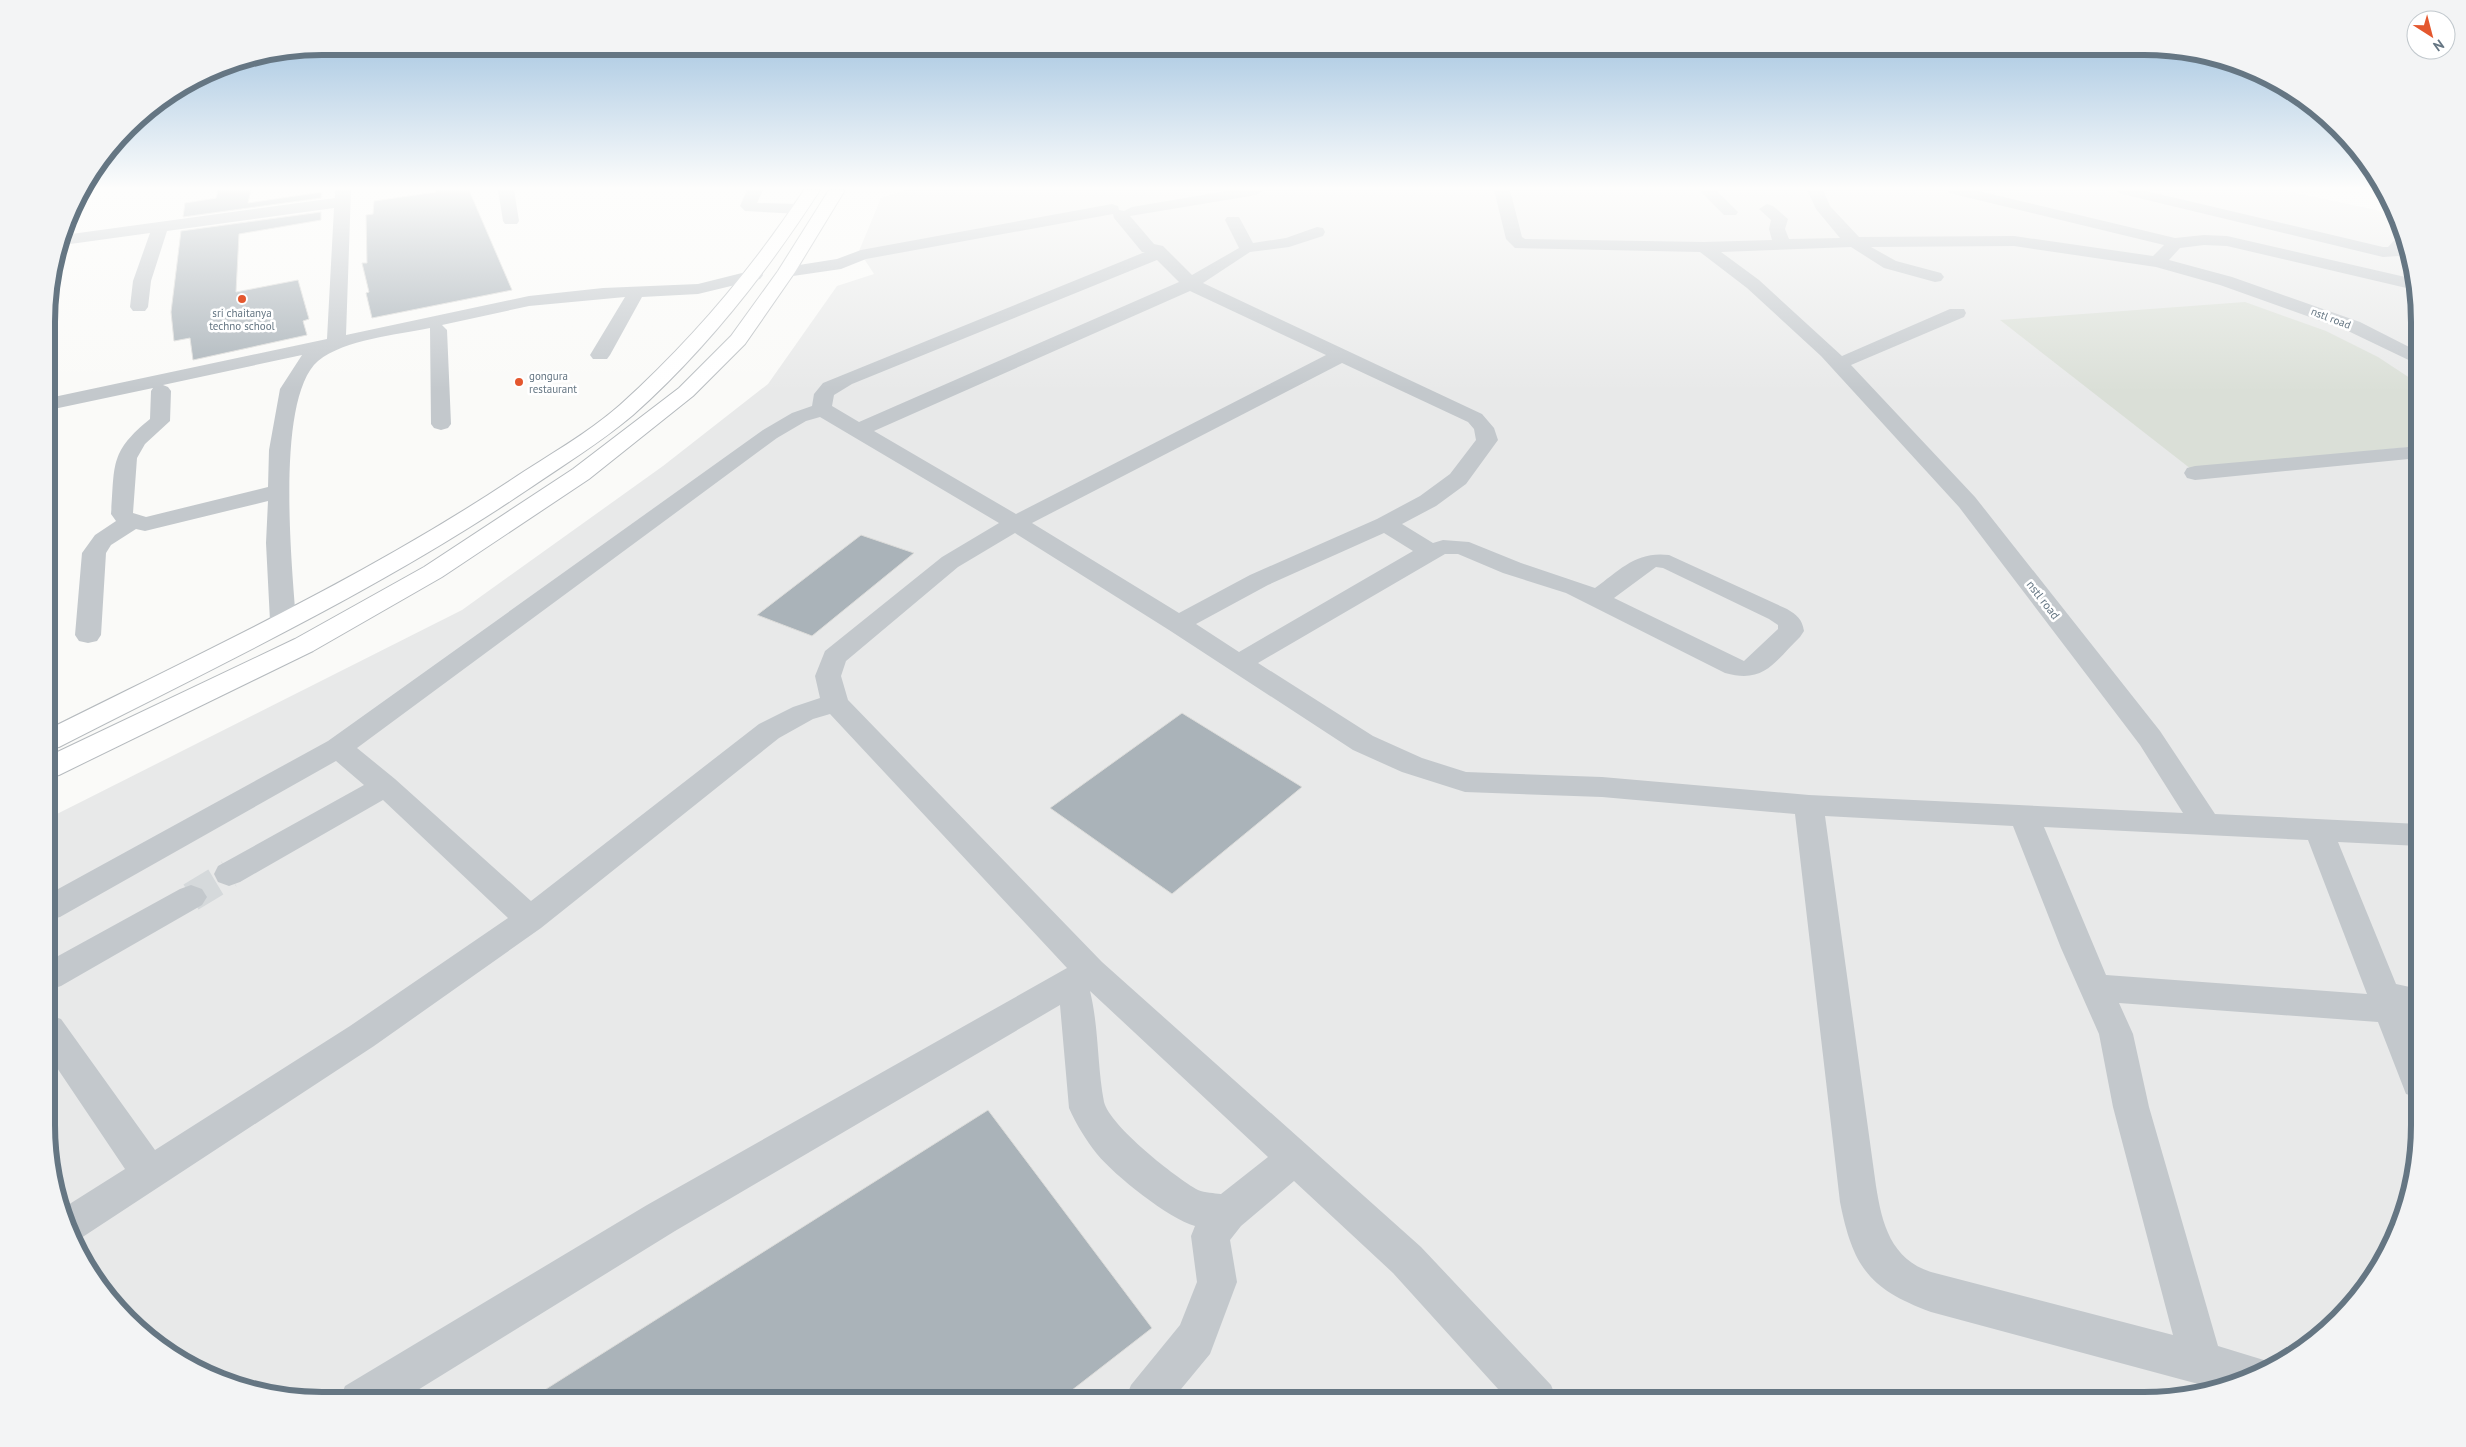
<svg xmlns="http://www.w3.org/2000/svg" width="2466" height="1447" font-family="'PT Sans',sans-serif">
<rect width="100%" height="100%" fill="#fafaf8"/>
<!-- built -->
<path fill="#e8e9e9" d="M905,190H2283L2395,214L2405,234L2419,304V1142L2410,1196L2383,1263L2339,1320L2282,1364L2215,1391L2161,1400L322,1401L251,1391L184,1364L127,1320L93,1278L61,1214L49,1160V818L462,610L663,466L768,384L837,286L874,274L859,251L881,198Z"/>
<!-- green -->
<path fill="#dadfd7" d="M2245,302L2326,331L2378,357L2419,384V446L2191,469L2000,320Z"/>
<!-- building -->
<path fill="#aab3b9" stroke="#dcdcda" d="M218,190H251L248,203L322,192L321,198L183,217L185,203L216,198Z
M436,190H469L512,290L372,318L366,293L369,292L362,263H367L366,215L373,214L374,201L436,192Z
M321,212V220L239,234L236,292L298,280L309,319L303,321L307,335L193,360L190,338L174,341L171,312L181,231Z
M861,535L914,553L812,636L757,615Z
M1182,713L1302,787L1172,894L1050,808Z
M988,1110L1152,1328L1058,1401H527Z"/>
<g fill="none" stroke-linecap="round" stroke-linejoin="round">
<!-- minor-tunnel -->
<path stroke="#d5d9db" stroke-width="29" stroke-dasharray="29 15" stroke-linecap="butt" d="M191,897L229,874"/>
<defs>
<path id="major" d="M804,190H820C767,272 706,350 633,415C600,443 562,466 527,490C379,590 217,666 59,747L49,749V729C205,651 365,577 511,480C547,456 587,434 620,405C690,342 752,269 804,190Z
M829,190H845L795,272L745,344L693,396L589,479L442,577L313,651L59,775L49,778V756L295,639L424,567L573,469L679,388L731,336L778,271Z"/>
</defs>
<!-- major casing -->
<use href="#major" stroke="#b5babe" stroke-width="2"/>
<!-- minor -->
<path fill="#c3c8cc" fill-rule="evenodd" d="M83,190H93L91,193L80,194Z
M335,190H351L346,335L529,296L603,288L698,284L754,270L760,271L763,275L760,279L698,294L642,297L610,355L607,359H593L590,355L625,297L529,306L442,325L447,330L451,424L448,428L441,430L434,428L431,424L430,328C397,335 345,339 318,361C275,398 292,566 296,621L292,626L283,629L274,626L270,621L266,543L268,501L145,531L136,529L111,545L106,553L101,635L97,641L88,643L79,641L75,635L82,553L95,535L116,521L111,514C115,465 109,452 150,419L151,391L153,388L49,410V398L327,339L334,208L167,231L151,281L148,307L145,311H133L130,307L133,281L150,233L63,245L64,235L335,198ZM302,355L280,389L269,450L268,487L146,517L133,513L137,458L145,444L170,421L171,391L168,387L163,385Z
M498,190H514L519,221L517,224H505L503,221Z
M747,190H763L757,203L800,204L808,209L800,214L745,211L740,206Z
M1232,190H1264L1256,195L1130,216L1154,244L1163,246L1192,275L1239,248L1225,220L1227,217H1239L1253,243L1286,238L1317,227L1323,228L1325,232L1323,236L1289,247L1250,252L1203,283L1482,414L1494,428L1498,440L1466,484L1436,506L1402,524L1433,543L1443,540L1469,542L1521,563L1595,588C1620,570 1636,551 1669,555L1787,609C1797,615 1802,619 1804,631L1800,637C1774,662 1765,684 1725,673L1566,593L1503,573L1458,554H1445L1258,663L1373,736L1422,758L1466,772L1602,777L1809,795L2183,813L2140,745L1959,507L1821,356L1747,288L1700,252L1515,248L1506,239L1494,190H1510L1522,237L1525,239L1704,242L1772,240L1769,229L1771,220L1759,209L1767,204L1773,206L1788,219L1785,229L1789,239L1840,238L1816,209L1807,190H1823L1830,206L1859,237L2014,236L2153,256L2164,245L1949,193L1947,190H1974L2175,238L2204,235L2227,236L2414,279L2415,290L2227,246L2204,245L2180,248L2169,260L2232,277L2360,322L2419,352V365L2346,330L2220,285L2156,267L2014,246L1871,247L1896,261L1941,273L1944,277L1941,281L1935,282L1884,268L1851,247L1721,252L1759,280L1842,356L1950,309H1964L1966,313L1964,317L1851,365L1975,497L2160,731L2215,814L2419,824V846L2338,842L2396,984L2419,989V1017L2409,1014L2419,1040V1098L2406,1094L2378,1022L2119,1003L2133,1034L2149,1107L2218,1346L2267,1361L2270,1369L2221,1389L2202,1385L1931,1312C1869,1289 1853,1267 1840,1202L1795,814L1602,797L1465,792L1402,772L1353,750L1169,630L1015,533L958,567L846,661L841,676L848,700L1102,962L1421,1247L1551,1385L1557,1400H1508L1393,1273L1294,1181L1241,1226L1230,1240L1237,1282L1210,1354L1172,1400H1125L1131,1385L1180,1325L1197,1282L1191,1236L1195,1226C1169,1219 1114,1175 1097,1154C1086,1140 1076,1124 1069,1108L1060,1005L675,1231L400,1401H339L345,1386L647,1205L1067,968L830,714L813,719L779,738L541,928L374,1046L75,1242L60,1210L125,1169L49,1056V1015L61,1019L155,1150L350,1026L508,918L383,800L240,882L229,886L218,882L214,874L218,866L364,785L336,761L60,917L49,920V894L328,741L763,430L792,413L812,406L814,394L823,383L1145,252H1142L1114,218L1113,214L866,259L841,269L786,277L780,276L777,272L780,268L837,259L861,250L1112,204L1118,206L1119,210L1124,211L1132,207ZM1157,260L1179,282L859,422L832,406L834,395L852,384ZM1190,291L1326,355L1016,514L874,431ZM1342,363L1468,422L1474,429L1476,440L1450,474L1420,496L1377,519L1250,575L1179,613L1032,523ZM820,417L999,523L942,557L825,651L815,676L820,698L793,707L759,724L531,901L395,779L357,748L777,438L806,421ZM1384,533L1413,551L1239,652L1196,624L1268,585ZM1656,567L1663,568L1769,619L1778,625V629L1744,661L1614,598ZM1825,816L2013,826L2061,948L2099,1034L2113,1107L2173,1335L1931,1272C1891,1259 1882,1224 1876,1186ZM2044,827L2308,840L2367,994L2106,975ZM1090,991L1268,1157L1221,1194C1214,1193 1205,1193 1198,1190C1176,1178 1110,1126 1104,1102C1097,1065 1099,1028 1090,991Z
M1699,190H1716L1738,212L1736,215H1724Z
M2116,190H2142L2383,247H2388L2400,234L2405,233L2408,246L2399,256L2383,257L2118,193Z
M2369,190H2383L2386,195L2371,193Z
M2419,446V458L2195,480L2187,478L2184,473L2187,468L2195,466Z
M191,885L202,889L207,897L202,905L61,986L49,990V961L180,889Z"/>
<!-- major -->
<use href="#major" fill="#fff" fill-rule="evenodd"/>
</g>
<!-- sky -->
<linearGradient id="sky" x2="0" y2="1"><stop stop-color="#96bcdc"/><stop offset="0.48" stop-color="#fdfdfc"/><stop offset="1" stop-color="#fdfdfc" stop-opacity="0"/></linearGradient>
<rect width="2466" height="392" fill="url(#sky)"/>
<!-- markers -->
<g fill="#e4572e" stroke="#fff" stroke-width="2">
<circle cx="242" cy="299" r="5"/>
<circle cx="519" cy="382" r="5"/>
</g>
<g text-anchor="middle" stroke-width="5" stroke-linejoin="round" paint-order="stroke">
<!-- far-poi labels -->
<g font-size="11" fill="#657683" stroke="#fff">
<text x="242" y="317">sri chaitanya<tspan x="242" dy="13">techno school</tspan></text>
<text x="529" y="380" text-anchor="start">gongura<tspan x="529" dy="13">restaurant</tspan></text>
</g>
<!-- far-street labels -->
<g font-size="11" fill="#657683" stroke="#fff">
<text transform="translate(2331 318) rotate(21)" y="4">nstl road</text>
</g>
<!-- street labels -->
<g font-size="12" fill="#657683" stroke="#fff">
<text transform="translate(2043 600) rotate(52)" y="4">nstl road</text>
</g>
</g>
<!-- crop -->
<path d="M0 0H2466V1447H0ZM322 55H2144A267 267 0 0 1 2411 322V1125A267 267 0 0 1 2144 1392H322A267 267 0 0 1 55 1125V322A267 267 0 0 1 322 55Z" fill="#f3f4f5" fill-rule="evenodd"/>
<path fill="none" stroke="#657683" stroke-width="6" d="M322 55H2144A267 267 0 0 1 2411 322V1125A267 267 0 0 1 2144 1392H322A267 267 0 0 1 55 1125V322A267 267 0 0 1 322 55Z"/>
<!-- north arrow -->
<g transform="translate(2431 35) rotate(144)"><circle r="24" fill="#ffffff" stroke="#c1c8cd"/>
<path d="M0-4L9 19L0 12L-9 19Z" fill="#e4572e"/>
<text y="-8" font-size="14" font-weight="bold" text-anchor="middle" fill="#657683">N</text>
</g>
</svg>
